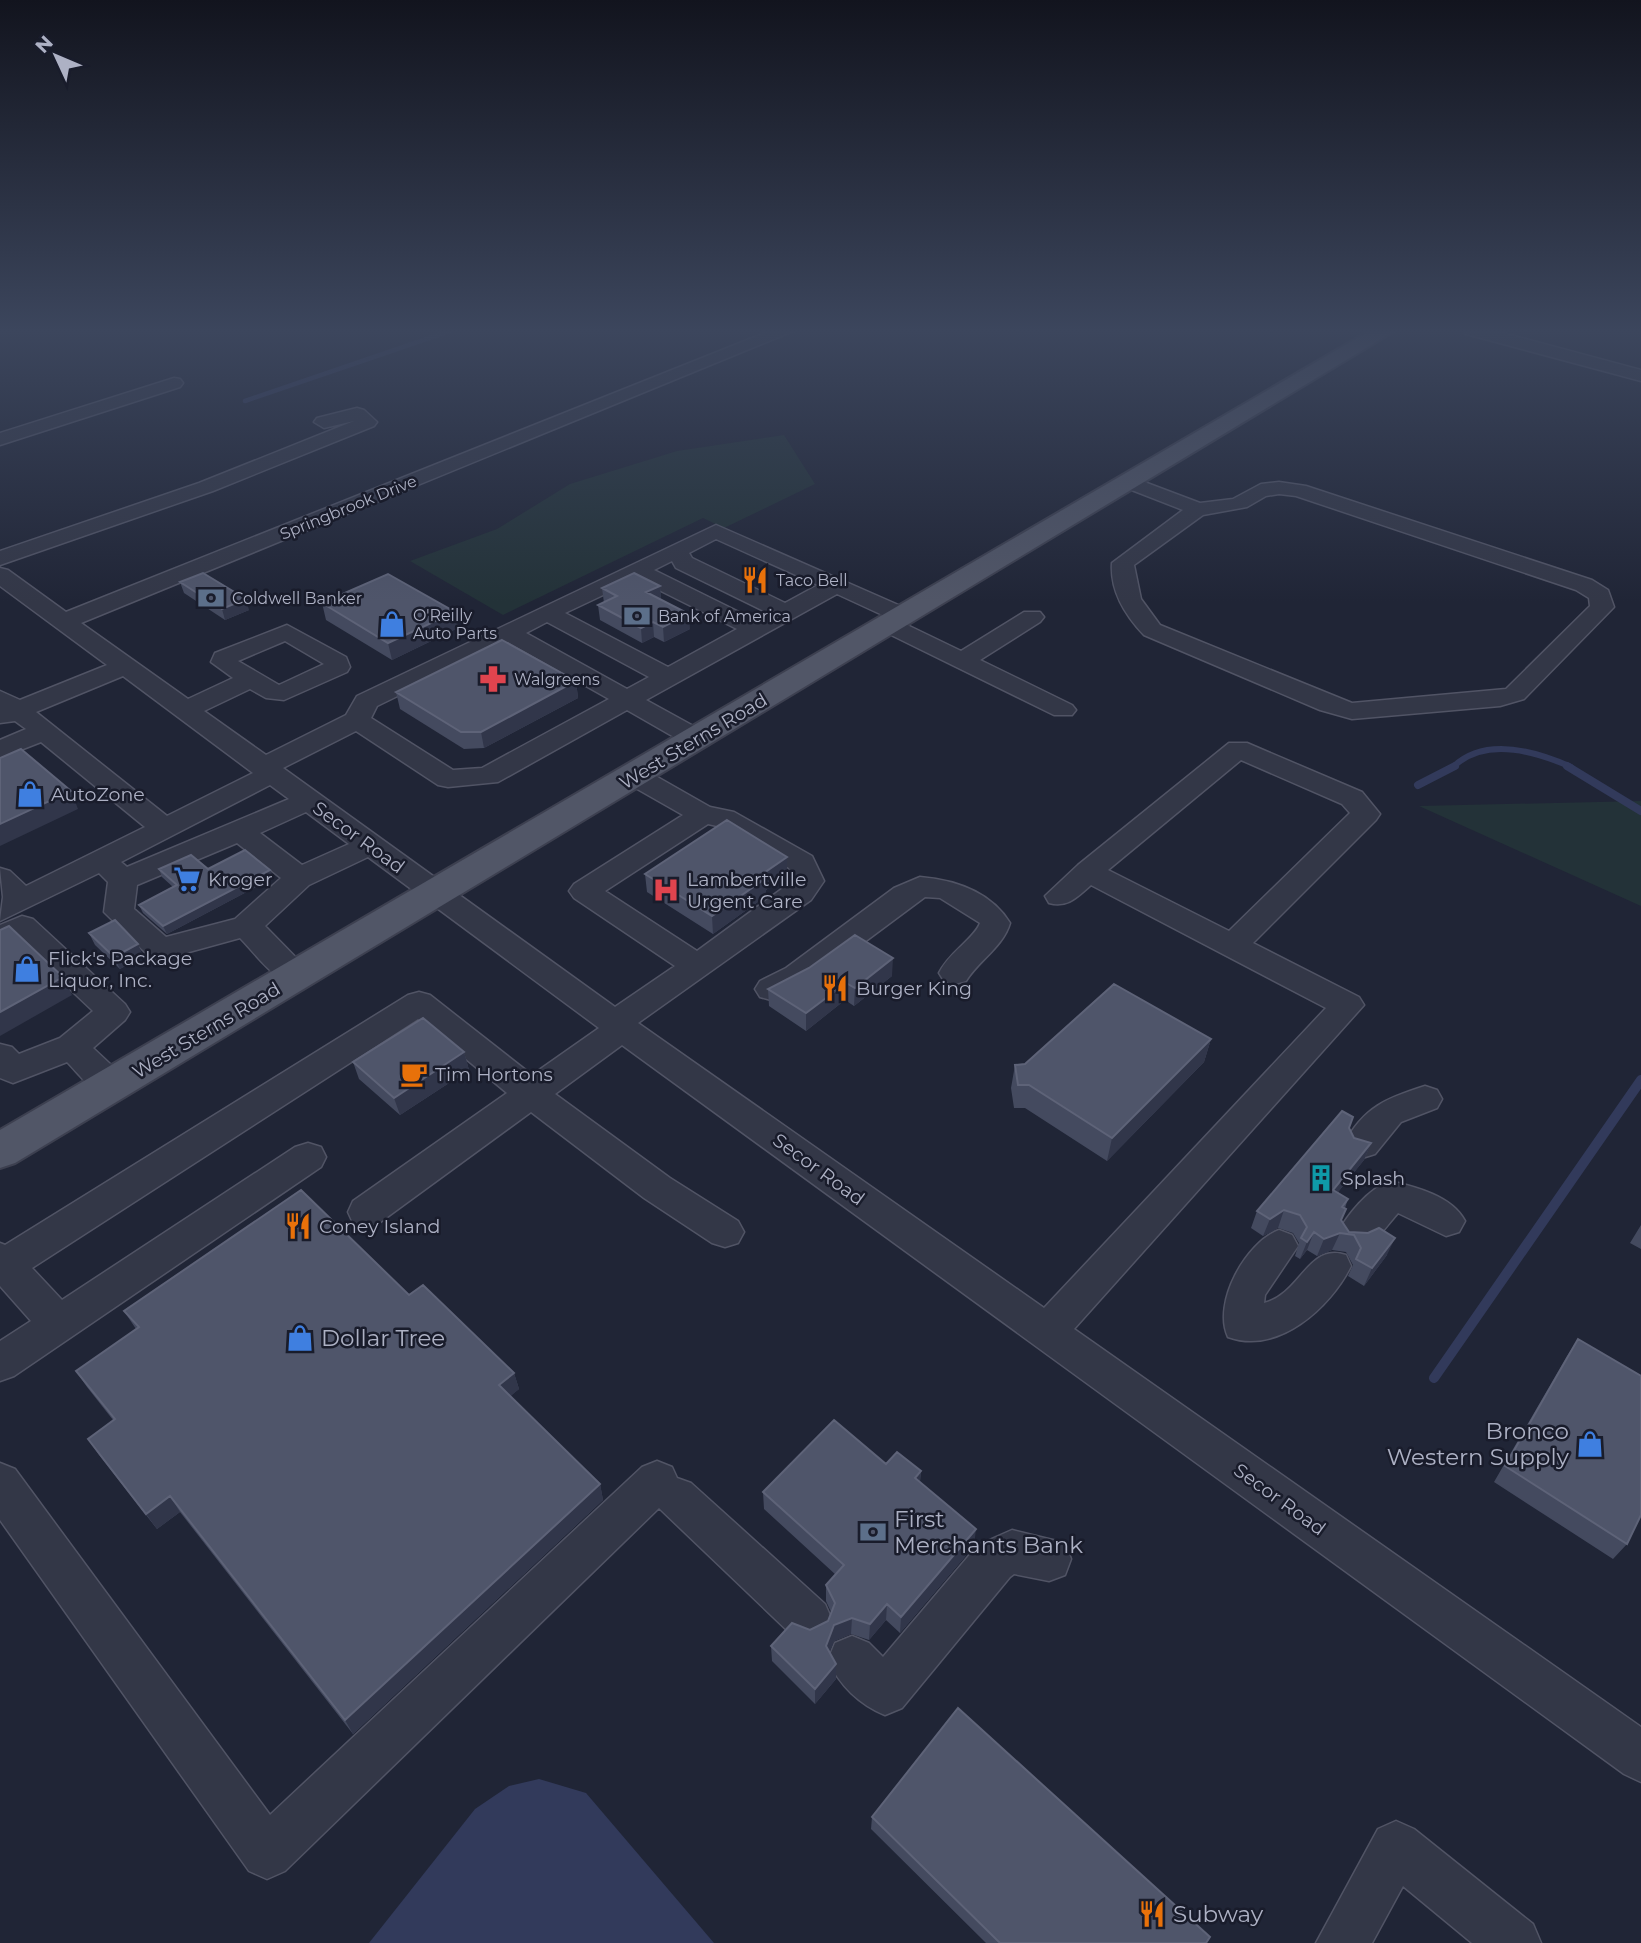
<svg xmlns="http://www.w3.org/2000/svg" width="1641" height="1943" font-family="Montserrat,sans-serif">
<rect width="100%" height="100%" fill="#202536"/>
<!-- green -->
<path fill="#233238" d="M784,435L815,484L724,528L703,518L503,615L410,561L497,529L570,484L677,451Z
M1641,801V906L1419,806Z"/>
<!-- water -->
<path fill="#323a5b" d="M539,1779L586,1793L714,1943H369L475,1809L509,1786Z"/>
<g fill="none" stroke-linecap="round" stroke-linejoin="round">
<!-- stream-far3 -->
<path stroke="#323a5b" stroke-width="4.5" d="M245,401L453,330"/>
<!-- stream-far2 -->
<path stroke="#323a5b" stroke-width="6" d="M1453,767C1485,736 1535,751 1571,767"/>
<!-- stream-far1 -->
<path stroke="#323a5b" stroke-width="8" d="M1567,766L1641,811
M1418,785L1455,766"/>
<!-- stream -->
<path stroke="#323a5b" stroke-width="10" d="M1434,1378L1641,1080"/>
<defs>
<path id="minor" d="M772,330H796L81,623L188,699L233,678L211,662L215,653L287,625L346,657L350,667L347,672L284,700L266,698L250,689L204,711L266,755L346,715L357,696L716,525L912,611L916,616L912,621L903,623L961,651L1024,612H1040L1044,617L1040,622L980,660L1072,705L1076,710L1072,715H1054L881,630L877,625L881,620L889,618L837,594L646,700L706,733L710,739L706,745H688L627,710L498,782L448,787L438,785L356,731L283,768L615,1007L675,966L574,898L569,891L574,884L683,815L625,782L621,776L625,770H645L710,807L734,812L812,856L824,881L811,900L638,1023L1044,1308L1326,1008L1091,885C1077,897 1068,908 1049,903L1045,896L1078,865L1229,743H1247L1362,792L1380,814L1376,820L1253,943L1359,997L1364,1005L1074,1329L1641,1727V1782L1624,1774L622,1045L555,1094L670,1178L738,1221L744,1232L738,1243L725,1247L712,1243L644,1198L531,1112L379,1223L366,1227L353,1223L348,1212L353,1201L507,1093L418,1019L32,1268L62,1300L295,1147L308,1143L321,1147L326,1157L321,1167L14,1376L0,1381V1341L31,1321L0,1286V1243L5,1245L408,995L419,992L430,995L532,1075L599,1028L368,857L309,885L265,926L314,976L309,984C281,992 258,956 240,938L160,960L149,956L104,912L108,882L99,873L0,921L3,897L0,868L10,871L26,886L145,827L41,742L0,758V740L26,729L15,721L0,723V691L20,700L107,665L0,586V568L8,570L66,612ZM716,539L818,585L785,603L692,558L689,553ZM672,561L676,568L768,613L755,620L654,570ZM637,579L737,629L668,667L565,613ZM547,622L649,677L627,689L526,633ZM285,641L324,664L279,685L238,661ZM508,642L609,699L482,768L453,770L371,718L377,706ZM123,676L253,773L167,816L36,712ZM1241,760L1342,804L1350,813L1229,931L1108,870ZM270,785L289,799L127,867L121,862ZM306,812L349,844L302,865L260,833ZM708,824L717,826L789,868L794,880L697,951L605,891ZM237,843L281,878L235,919L166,937L134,909L137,885Z
M1464,330H1492L1641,370V381L1466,334Z
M174,378L180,379L183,383L180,387L0,445V433Z
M357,408L364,410L377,422L374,426L213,491L0,565V551L199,483L354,421L324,428L314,422L317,418Z
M1131,477L1200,503L1233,499L1261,484L1279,482L1306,486L1592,580L1608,590L1614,607L1524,699L1500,706L1352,719L1320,710L1144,635C1125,615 1110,591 1112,563L1183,510L1124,487L1121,483ZM1279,494L1296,496L1576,590L1589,598L1590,606L1506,689L1352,703L1160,625L1141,599L1134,565L1203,515L1247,507L1266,496Z
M920,877C955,880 991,892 1010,923C1003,947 979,960 966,981L955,984L944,981L939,973C949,952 974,939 980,923L940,898L925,897L808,984L771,1000L760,997L755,989L760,981L786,968L894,888Z
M22,916L33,919L125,1004L130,1012L125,1020L93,1048L124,1077L129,1086L124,1095C98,1103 84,1079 67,1062L13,1083L0,1078V1044L12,1047L19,1054L60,1038L93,1011L19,941L0,948V925Z
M1425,1086L1437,1090L1442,1099L1437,1108L1401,1122L1375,1154L1362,1158L1349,1154L1344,1144C1364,1107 1387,1098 1425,1086Z
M1390,1181C1416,1187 1452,1196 1465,1221L1459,1232L1446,1236L1398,1213C1381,1232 1369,1256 1342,1247L1336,1236C1347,1215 1368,1189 1390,1181Z
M1279,1230L1292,1235L1298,1246L1265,1295L1264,1303C1301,1294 1308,1242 1346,1255L1351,1266C1330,1308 1278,1355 1228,1337C1212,1303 1246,1242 1279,1230Z
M657,1461L672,1467L677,1478L691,1483L825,1604L832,1620L825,1636L809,1643L793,1636L659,1508L285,1871L267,1879L249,1871L0,1520V1463L15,1469L270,1815L642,1467Z
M1012,1530L1065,1543L1071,1559L1065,1575L1049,1581L1014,1574L1010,1577L902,1708L885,1715C860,1705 839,1685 828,1660L835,1643L852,1636L869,1643L883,1657L978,1545Z
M1396,1821L1414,1829L1533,1924L1541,1943H1472L1403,1886L1372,1943H1316L1378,1829Z"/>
<path id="major" d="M1371,330H1396L15,1163L0,1168V1130Z"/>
</defs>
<!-- minor casing -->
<use href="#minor" stroke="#515465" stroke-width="3"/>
<!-- major casing -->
<use href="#major" stroke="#3d4050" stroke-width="4"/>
<!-- minor -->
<use href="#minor" fill="#333747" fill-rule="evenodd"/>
<!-- major -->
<use href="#major" fill="#515667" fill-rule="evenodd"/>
</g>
<!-- wall -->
<path fill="#444a5f" d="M180,582L249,610L225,620L184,593Z
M660,586L661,600L690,629L664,642L654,637L642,643L600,620L598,605L604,603L602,588Z
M322,603L455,612L458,628L392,660L326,620Z
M576,681L578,698L484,748L464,749L400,709L396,692Z
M159,869L270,870L273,878L167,934L143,913L139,905L173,887L162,877Z
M645,874L787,875L766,890V896L713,934L647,892Z
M89,933L143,956L120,969L95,945Z
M892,976L854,1006L845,1000L806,1031L769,1006L768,989Z
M1211,1039L1204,1062L1107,1161L1025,1108H1014L1011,1088L1015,1065L1025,1064Z
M464,1052L469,1070L400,1115L359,1079L353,1062Z
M1353,1117L1349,1128L1354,1138L1371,1143L1364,1160L1338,1192L1348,1199L1341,1220L1349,1232L1387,1255L1364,1286L1348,1276L1353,1265L1346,1252L1332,1250L1317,1256L1307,1250L1300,1259L1295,1256L1299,1243L1293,1233L1278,1228L1263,1236L1251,1228L1257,1211Z
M1641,1225V1249L1630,1243Z
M409,1295L514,1373L519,1389L510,1396L600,1484L603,1500L353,1734L180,1512L157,1529L99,1455L88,1439L113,1420L87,1387L76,1371L136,1329L124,1311Z
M1578,1339L1627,1544L1613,1559L1494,1482L1567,1356Z
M886,1464L921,1471L920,1482L974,1546L900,1633L886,1620L869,1640L851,1634L834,1641L829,1652L836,1664V1679L815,1704L772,1661L771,1646L828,1621L831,1612L826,1601V1585L836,1575L764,1509L763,1492Z
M872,1817L1206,1943H986L871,1829Z"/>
<!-- shaded-wall -->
<path fill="#31364a" d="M660,586L661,600L646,592Z
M246,599L249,610L225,620L222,609Z
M455,612L458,628L392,660L388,643Z
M689,614L690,629L664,642L663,627Z
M653,622L654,637L642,643L641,628Z
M576,681L578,698L484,748L481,732Z
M71,791L78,809L0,846V824Z
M787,857V875L766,890V896L713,934L712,916L761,875Z
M270,870L273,878L167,934L163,926Z
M138,944L143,956L120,969L114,957Z
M893,958L892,976L854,1006L855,988Z
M63,977L72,995L0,1036V1012Z
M846,983L845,1000L806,1031V1013Z
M1211,1039L1204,1062L1107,1161L1112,1138Z
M464,1052L469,1070L400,1115L394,1098Z
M1371,1143L1364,1160L1326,1207L1333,1190Z
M1284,1210L1278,1228L1263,1236L1270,1219Z
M1314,1232L1307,1250L1300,1259L1307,1242Z
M1340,1233L1332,1250L1317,1256L1324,1239Z
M1395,1238L1387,1255L1364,1286L1372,1268Z
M514,1373L519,1389L504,1402L499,1385Z
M921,1471L919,1489L915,1478Z
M600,1484L603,1500L353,1734L345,1720Z
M170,1496L180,1512L157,1529L146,1514Z
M976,1529L974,1546L900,1633L901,1617Z
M887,1604L886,1620L869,1640L870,1624Z
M852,1618L851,1634L834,1641L826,1661V1646L834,1625Z
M836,1664V1679L815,1704V1689Z"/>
<!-- building -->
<path fill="#4f556a" stroke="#5e6378" stroke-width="2" d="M203,573L246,599L222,609L180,582Z
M634,573L660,586L646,592L689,614L663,627L653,622L641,628L598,605L617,596L602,588Z
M388,574L455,612L388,643L322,603Z
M502,640L576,681L481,732H461L396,692Z
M21,749L71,791L0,824V758Z
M727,820L787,857L761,875L766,878L712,916L645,874Z
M245,850L270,870L163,926L139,905L177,885L159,869L191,855L208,869Z
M115,920L138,944L114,957L89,933Z
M9,926L63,977L0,1012V930Z
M855,935L893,958L855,988L846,983L806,1013L768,989L809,968Z
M1114,984L1211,1039L1112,1138L1029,1085H1018L1015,1065L1025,1064Z
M423,1018L464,1052L394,1098L353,1062Z
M1342,1111L1353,1117L1349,1128L1354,1138L1371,1143L1333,1190L1348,1199L1342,1207L1346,1209L1341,1220L1349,1232L1368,1233L1379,1228L1395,1238L1372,1268L1356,1259L1361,1248L1354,1235L1340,1233L1324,1239L1314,1232L1307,1242L1301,1238L1307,1227L1300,1215L1284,1210L1270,1219L1257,1211Z
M301,1190L409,1295L423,1285L514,1373L499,1385L600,1484L345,1720L170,1496L146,1514L88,1439L115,1419L76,1371L139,1327L124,1311Z
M1578,1339L1641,1376V1515L1627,1544L1505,1466Z
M834,1420L886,1464L897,1452L921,1471L915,1478L976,1529L901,1617L887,1604L870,1624L852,1618L834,1625L826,1646L836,1664L815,1689L771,1646L792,1623L810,1630L828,1621L835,1603L826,1585L844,1565L763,1492Z
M958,1708L1210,1937L1206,1943H1000L872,1817Z"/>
<!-- sky -->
<linearGradient id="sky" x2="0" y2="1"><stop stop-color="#12141e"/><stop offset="0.55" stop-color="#3c465d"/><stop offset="1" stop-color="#3c465d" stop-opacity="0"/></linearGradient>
<rect width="1641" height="602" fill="url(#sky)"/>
<!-- icons -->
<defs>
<symbol id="restaurant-bare" viewBox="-9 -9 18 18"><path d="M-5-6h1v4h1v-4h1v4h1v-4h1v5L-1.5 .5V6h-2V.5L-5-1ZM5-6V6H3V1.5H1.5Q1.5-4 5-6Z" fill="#e8710a" stroke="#191c2b" stroke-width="2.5" paint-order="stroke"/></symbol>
<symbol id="bank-bare" viewBox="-9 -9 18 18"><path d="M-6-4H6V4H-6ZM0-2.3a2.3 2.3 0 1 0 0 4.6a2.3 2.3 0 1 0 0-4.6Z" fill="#5c6f8a" stroke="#191c2b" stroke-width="2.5" paint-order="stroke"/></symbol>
<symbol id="shop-bare" viewBox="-9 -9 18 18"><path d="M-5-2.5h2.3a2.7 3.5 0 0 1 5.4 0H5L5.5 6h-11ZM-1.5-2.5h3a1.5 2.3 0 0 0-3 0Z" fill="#3f7fe0" stroke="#191c2b" stroke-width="2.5" paint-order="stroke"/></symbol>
<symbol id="pharmacy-bare" viewBox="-9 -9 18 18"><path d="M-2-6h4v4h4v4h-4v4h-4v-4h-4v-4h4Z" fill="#e0444e" stroke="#191c2b" stroke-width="2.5" paint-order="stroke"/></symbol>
<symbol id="supermarket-bare" viewBox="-9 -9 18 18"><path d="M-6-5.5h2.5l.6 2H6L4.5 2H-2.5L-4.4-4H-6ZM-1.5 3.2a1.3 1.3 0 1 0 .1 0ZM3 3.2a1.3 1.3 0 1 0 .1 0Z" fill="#3f7fe0" stroke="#191c2b" stroke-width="2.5" paint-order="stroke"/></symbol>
<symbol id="hospital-bare" viewBox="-9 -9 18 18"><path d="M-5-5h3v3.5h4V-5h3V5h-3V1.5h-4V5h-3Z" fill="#e0444e" stroke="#191c2b" stroke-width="2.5" paint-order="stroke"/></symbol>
<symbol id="cafe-bare" viewBox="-9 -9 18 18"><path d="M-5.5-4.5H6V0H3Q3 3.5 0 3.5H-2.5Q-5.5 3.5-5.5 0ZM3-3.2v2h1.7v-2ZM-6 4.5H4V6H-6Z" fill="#e8710a" stroke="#191c2b" stroke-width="2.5" paint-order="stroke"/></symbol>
<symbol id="building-bare" viewBox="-9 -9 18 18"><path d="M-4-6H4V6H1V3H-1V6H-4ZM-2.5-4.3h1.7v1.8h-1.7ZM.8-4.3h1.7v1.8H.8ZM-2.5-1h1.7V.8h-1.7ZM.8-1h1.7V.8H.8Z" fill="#0f9aa8" stroke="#191c2b" stroke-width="2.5" paint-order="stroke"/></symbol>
</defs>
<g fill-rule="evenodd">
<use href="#restaurant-bare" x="736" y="561" width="38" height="38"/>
<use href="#bank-bare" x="192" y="579" width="38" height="38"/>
<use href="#bank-bare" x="618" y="597" width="38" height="38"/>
<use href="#shop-bare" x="373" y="605" width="38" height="38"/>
<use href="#pharmacy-bare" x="474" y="660" width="38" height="38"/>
<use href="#shop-bare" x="11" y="775" width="38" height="38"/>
<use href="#supermarket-bare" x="168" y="860" width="38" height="38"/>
<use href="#hospital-bare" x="647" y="871" width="38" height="38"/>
<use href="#shop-bare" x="8" y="950" width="38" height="38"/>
<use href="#restaurant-bare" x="816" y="969" width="38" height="38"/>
<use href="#cafe-bare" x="395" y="1055" width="38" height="38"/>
<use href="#building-bare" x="1302" y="1159" width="38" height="38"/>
<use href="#restaurant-bare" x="279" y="1207" width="38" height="38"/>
<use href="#shop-bare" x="281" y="1319" width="38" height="38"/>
<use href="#shop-bare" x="1571" y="1425" width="38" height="38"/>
<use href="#bank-bare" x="854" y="1513" width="38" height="38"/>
<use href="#restaurant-bare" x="1133" y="1895" width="38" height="38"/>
</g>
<g text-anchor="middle" stroke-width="5" stroke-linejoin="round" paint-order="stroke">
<!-- far-street labels -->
<g font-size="16" fill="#adb1c4" stroke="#191c2b">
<text transform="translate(348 507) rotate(-22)" y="6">Springbrook Drive</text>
</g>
<!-- far-poi labels -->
<g font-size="16" fill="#adb1c4" stroke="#191c2b" text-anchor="start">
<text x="776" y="586">Taco Bell</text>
<text x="232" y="604">Coldwell Banker</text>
<text x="413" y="621">O'Reilly<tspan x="413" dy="18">Auto Parts</tspan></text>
<text x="658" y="622">Bank of America</text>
<text x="514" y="685">Walgreens</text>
</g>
<!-- street labels -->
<g font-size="19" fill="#adb1c4" stroke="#191c2b">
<text transform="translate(693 741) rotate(-31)" y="7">West Sterns Road</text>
<text transform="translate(359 837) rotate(36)" y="7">Secor Road</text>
<text transform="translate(206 1030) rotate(-31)" y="7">West Sterns Road</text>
<text transform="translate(819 1169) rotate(36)" y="7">Secor Road</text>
<text transform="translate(1280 1499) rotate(36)" y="7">Secor Road</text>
</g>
<!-- poi labels -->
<g font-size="19" fill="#adb1c4" stroke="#191c2b" text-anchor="start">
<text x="51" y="801">AutoZone</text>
<text x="208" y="886">Kroger</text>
<text x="687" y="886">Lambertville<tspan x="687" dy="22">Urgent Care</tspan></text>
<text x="48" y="965">Flick's Package<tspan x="48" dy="22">Liquor, Inc.</tspan></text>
<text x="856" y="995">Burger King</text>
<text x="435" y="1081">Tim Hortons</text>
<text x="1342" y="1185">Splash</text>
<text x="319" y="1233">Coney Island</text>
</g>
<!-- near-poi labels -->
<g font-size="23" fill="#adb1c4" stroke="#191c2b" text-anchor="start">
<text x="321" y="1346">Dollar Tree</text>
<text x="1569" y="1439" text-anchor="end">Bronco<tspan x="1569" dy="26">Western Supply</tspan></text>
<text x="894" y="1527">First<tspan x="894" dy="26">Merchants Bank</tspan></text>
<text x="1173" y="1922">Subway</text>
</g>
</g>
<!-- north arrow -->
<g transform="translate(56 56) rotate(314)" stroke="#191c2b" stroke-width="5" paint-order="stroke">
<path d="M0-5L12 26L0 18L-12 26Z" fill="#adb1c4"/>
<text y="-10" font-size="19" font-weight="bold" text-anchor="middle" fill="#adb1c4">N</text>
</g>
</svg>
